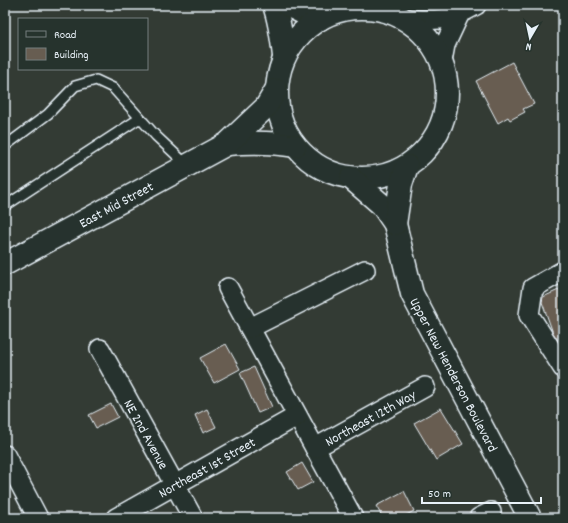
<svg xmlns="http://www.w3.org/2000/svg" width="568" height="523" font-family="Dekko,sans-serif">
<rect width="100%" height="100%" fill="#333b34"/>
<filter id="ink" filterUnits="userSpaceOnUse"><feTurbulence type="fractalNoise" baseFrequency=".025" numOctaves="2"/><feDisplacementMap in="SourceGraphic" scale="8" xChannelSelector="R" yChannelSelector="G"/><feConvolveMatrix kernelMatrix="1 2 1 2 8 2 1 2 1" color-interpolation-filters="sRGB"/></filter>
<g filter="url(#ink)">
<!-- building -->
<path fill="#675d51" stroke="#e8f1f8" d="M512,62L534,104L523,109L525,112L510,120L508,117L498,123L476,81Z
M563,288V348L553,333L542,302L543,297Z
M226,344L240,369L214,383L200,358Z
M254,367L272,407L258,413L240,373Z
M111,404L118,417L96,428L89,415Z
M441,408L463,444L436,460L414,423Z
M207,409L216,427L203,433L195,415Z
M302,463L313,482L298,490L287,472Z
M404,491L414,511L401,518H383L376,506Z"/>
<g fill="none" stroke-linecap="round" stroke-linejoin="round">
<defs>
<path id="lane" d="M5,146L48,114L75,86L96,80L113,88L156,136L187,165
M5,206L140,118"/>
<g id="street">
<path d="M405,19C437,21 448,21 476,5"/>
<path d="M442,61L445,45L459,15"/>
<path d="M563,271L533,288L529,315L563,368"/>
<path d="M228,288L353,518"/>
<path d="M250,328L365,270"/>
<path id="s1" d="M100,349L193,518"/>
<path id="s2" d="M315,448L425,387"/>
<path d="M5,455L38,518"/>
<path id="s3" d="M116,518L297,416"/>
<path d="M479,518L491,512"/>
</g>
<g id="secondary">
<path d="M274,5C280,22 282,39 284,56"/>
<path d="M287,5L307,15L320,19"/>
<circle cx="362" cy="93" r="85"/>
<path d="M227,144C250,142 272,142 295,146"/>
<path id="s4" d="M351,178L382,205L395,224L412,294L530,518"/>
<path d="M395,224L401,184L407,166"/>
<path id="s5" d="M5,264L227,144L266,107L276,90"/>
</g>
</defs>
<!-- lane casing -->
<use href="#lane" stroke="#e8f1f8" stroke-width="12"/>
<!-- street casing -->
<use href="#street" stroke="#e8f1f8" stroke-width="22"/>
<!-- secondary casing -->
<use href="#secondary" stroke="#e8f1f8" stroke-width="25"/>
<!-- lane -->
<use href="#lane" stroke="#26332d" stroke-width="9"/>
<!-- street -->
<use href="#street" stroke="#26332d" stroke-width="19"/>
<!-- secondary -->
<use href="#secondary" stroke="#26332d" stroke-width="22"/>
</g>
</g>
<g text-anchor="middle" stroke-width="3" stroke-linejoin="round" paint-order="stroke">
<!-- street labels -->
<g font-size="14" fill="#e8f1f8" stroke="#26332d">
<text dy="5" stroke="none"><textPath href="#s5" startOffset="126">East Mid Street</textPath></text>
<text dy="5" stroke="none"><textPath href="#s4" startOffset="227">Upper New Henderson Boulevard</textPath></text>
<text dy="5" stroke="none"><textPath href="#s2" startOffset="63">Northeast 12th Way</textPath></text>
<text dy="5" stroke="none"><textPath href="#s1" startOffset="97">NE 2nd Avenue</textPath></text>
<text dy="5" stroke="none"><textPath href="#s3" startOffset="104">Northeast 1st Street</textPath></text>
</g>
</g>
<!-- margin -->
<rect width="568" height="523" fill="none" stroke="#26332d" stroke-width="20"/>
<rect x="10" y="10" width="548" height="503" fill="none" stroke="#e8f1f8" stroke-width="1.5" filter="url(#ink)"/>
<!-- legend -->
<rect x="18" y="18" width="130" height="52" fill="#26332d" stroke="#747f7e"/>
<rect x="26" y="31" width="20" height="6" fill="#26332d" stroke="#747f7e"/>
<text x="54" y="38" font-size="12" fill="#e8f1f8">Road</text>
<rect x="26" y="48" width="20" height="12" fill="#675d51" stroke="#747f7e"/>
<text x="54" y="58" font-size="12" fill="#e8f1f8">Building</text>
<!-- north arrow -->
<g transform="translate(530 38) rotate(189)" stroke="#26332d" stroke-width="3" paint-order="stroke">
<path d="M0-3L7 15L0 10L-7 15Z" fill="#e8f1f8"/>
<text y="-6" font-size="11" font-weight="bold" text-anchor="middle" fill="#e8f1f8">N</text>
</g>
<!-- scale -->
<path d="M422 497v6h119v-6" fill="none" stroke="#e8f1f8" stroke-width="2"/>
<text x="428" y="497" font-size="12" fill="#e8f1f8" stroke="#26332d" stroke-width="3" paint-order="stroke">50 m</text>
</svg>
